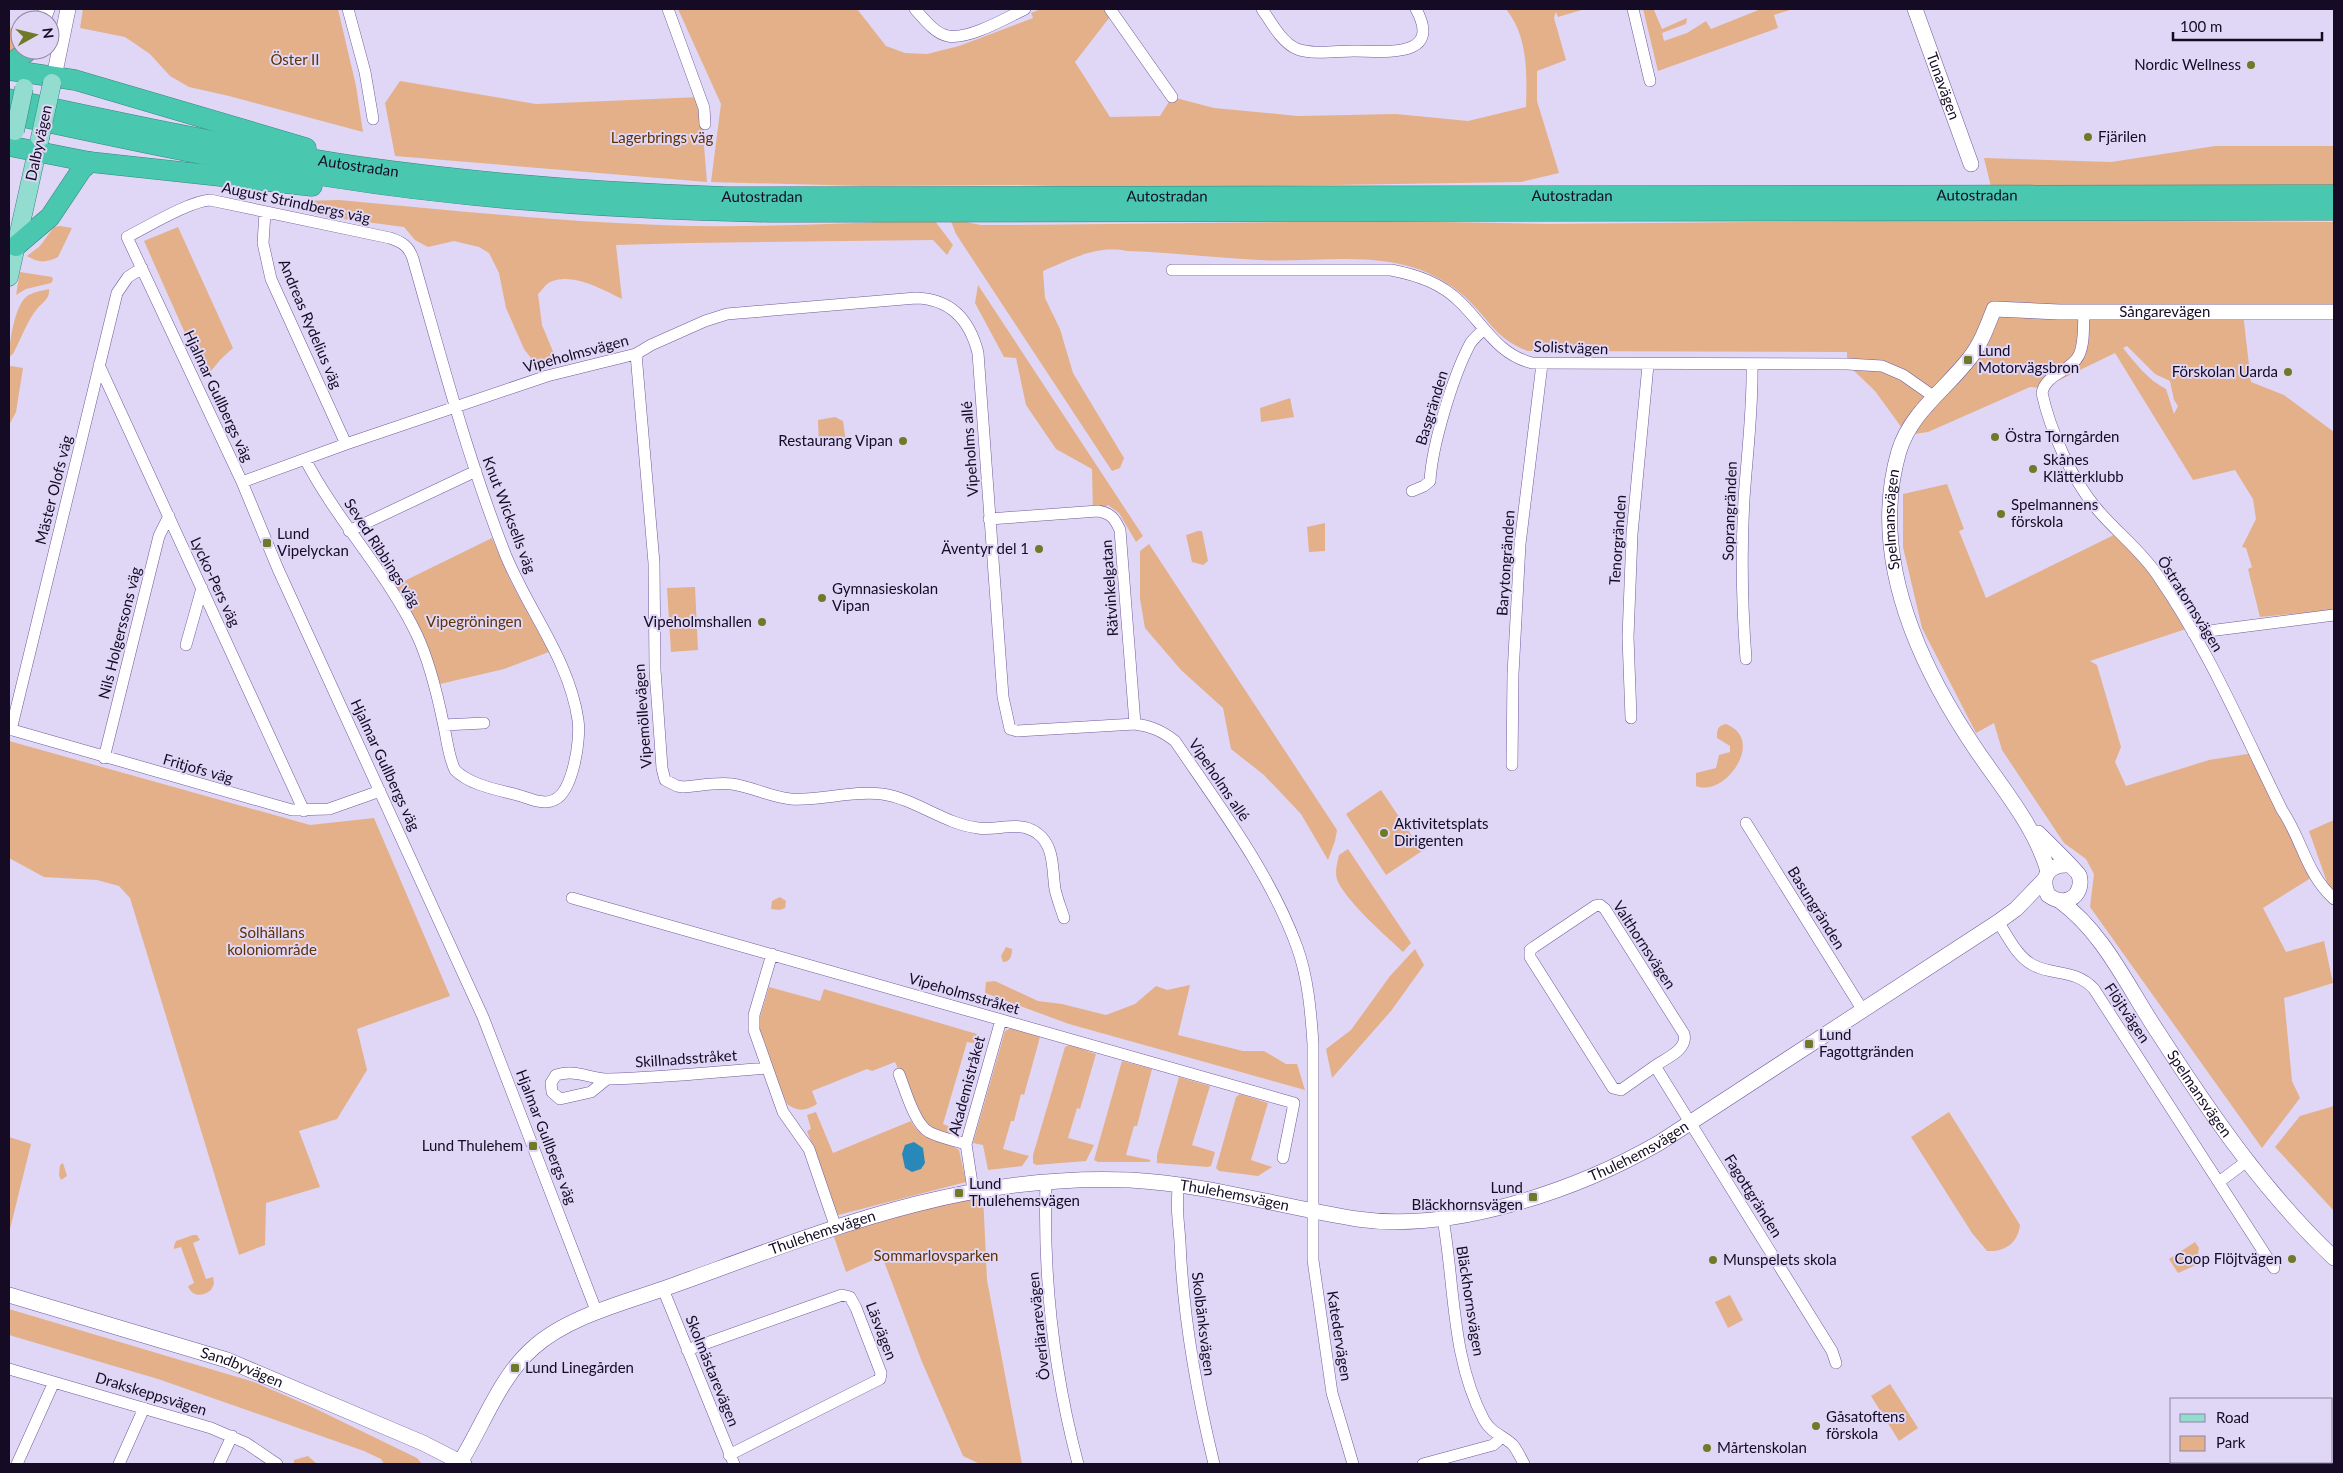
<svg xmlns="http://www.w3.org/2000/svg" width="2343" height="1473" font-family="Lato,sans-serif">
<rect width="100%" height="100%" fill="#dfd7f5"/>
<!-- green -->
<path fill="#e4b08a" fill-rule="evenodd" d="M83,9H338L356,86L363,132L229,96L189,87L170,76L150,54L125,37L80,28Z
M678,9H857L886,46L905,53L927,54L959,46L1025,21L1033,18L1031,13L1041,9H1116L1075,62L1110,117L1160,116L1172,97L1214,108L1298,116L1396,114L1468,121L1526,107C1527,73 1528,36 1506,9H1585L1558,17L1556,12L1554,18L1566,60L1537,71V101L1559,173L1521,182L1135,188L1015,185L863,186L711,182L721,104Z
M1643,9H1656L1654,10L1662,29L1687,18L1686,24L1662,33L1664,41L1687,33L1706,21L1711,29L1761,9H1793L1774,15L1778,28L1658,71Z
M20,22V49L9,59V29Z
M400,81L536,104L700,97L707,182L395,156L385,103Z
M2215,146H2334V185L1991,187L1984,158L2111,162Z
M339,200C446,210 553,221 660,225C751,229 844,222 935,221L953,245L947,255L933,240L690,243L616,245L622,299C602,289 572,272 550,282C546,284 542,290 538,294L542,325L554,354L549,364L534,362L524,349L506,308L499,273L489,253L479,247L454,241L428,247L415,240L404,227L328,217L267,202Z
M950,219L981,225H1015L1386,221L1548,224L1976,220L2334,222V304L2242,305L2251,382L2284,395L2334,432V610L2260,617L2248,569L2252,567L2246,548L2242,547L2256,519L2253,499L2235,470L2193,480L2115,353L2043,388L2030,387L1928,432L1907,435L1875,391L1847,364V352L1528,351C1499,340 1494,327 1474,306C1462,292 1445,281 1428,273C1376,250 1314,263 1259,260C1215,258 1171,252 1127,251C1096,245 1072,259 1043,271L1045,298L1060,329L1073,373L1124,458L1120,468L1112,471L956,234ZM2127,346L2155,374L2170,381L2174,400L2178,406L2174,414L2166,389C2147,379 2136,364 2123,348Z
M60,226L72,228L58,257C46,263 38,263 27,256L40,246L54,227Z
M178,227L233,348L221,359L205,378L144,241Z
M20,272L52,277L53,280L51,283L26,289L16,295Z
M978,285L1143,536L1136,542L1119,513L1108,505L1093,513L1092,469L1056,449L1026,405L1016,358L1004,357L975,303Z
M49,289C50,299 43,302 37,309C27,321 21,339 13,354L9,357C9,343 15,306 26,297C32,292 41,291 49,289Z
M11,366L23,368L16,412L9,425V368Z
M1290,398L1294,417L1261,422L1260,408Z
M835,417L843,421L846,442L819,446L818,420Z
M1947,484L1964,529L1959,531L1986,598L2120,532L2189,628L2090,661L2097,665L2121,747L2115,762L2126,786L2209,760L2254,753L2314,876L2263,908L2286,952L2324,941L2333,983L2284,998L2292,1081L2300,1098L2262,1148L2090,907L2094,874L2086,859L2064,843L2002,750L1994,723L1976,733L1922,628L1903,547V494Z
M1325,523V551L1309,552L1307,527Z
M1198,531H1202L1208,561L1203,565L1192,562L1186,535Z
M492,538L511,582L549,652L504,669L440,684L422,632L394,586Z
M1149,544L1337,830L1335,841L1328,860L1301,814L1264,775L1231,749L1223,708L1181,670L1145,628L1140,599V551Z
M695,587L698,650L671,652L667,588Z
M1726,724C1767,740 1724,798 1696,786V773L1716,768L1719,755L1730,752V746L1717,738C1717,730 1717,726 1726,724Z
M9,741L310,825L374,818L450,996L357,1029L367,1070L337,1119L299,1131L320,1187L266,1203L265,1245L239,1255L130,898L119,886L97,880L44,877L9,858Z
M1381,790L1422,851L1386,875L1346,814Z
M2334,820V890L2328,885L2309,831Z
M1348,849L1411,943L1403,952C1384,934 1350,905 1338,882C1334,873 1337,864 1339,855Z
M780,897L786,901L785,908L780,910L771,909L772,901Z
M1006,947L1012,949C1012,956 1010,962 1003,962L1001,956Z
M1415,949L1424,965L1391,1011L1332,1078L1326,1049L1351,1030L1390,976Z
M995,981L1038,1001L1062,1004L1106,1015L1135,1004L1156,986L1167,990L1190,985L1178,1035L1243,1051H1264L1286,1064H1297L1305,1090L1069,1024L985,993L986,982Z
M769,987L820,1001L824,989L977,1034L974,1043L967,1042L943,1124L950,1127L949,1133L934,1129L919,1118L895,1062L872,1071L867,1069L812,1091L817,1104C805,1111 798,1112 787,1104L771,1066L758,1024Z
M1011,1028L1040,1037L1024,1095L1021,1094L1014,1121H1011L1003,1149L1029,1156L1022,1166L988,1170L983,1145L973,1143L1005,1031Z
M1070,1045L1096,1054L1080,1109L1077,1108L1068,1138L1094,1145L1086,1161L1036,1165L1033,1163V1155L1065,1047Z
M1122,1061L1152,1069L1137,1126H1134L1126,1155L1151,1160L1149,1162H1098L1094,1160Z
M1179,1077L1210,1086L1192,1145L1215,1152L1211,1166L1208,1167L1157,1163V1155Z
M1240,1094L1268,1103L1251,1160L1272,1167L1258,1176L1219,1171L1216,1168L1236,1097Z
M2334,1106V1211L2275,1147L2300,1116Z
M816,1112L833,1153L911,1121C921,1141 943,1139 959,1150L966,1182L838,1215L807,1131L811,1129L807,1115Z
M1949,1112L2020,1225C2018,1243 2005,1252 1987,1251L1972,1233L1911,1137Z
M9,1137L31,1144L9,1233Z
M63,1163L67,1176L61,1180L59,1175L60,1165Z
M983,1195L987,1280L1022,1464H980L963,1456L922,1362L882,1256L846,1272L834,1237L899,1214Z
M193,1235H197L200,1240L193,1243L206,1279L213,1277L214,1284L211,1290C203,1297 192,1297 188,1286L194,1283L181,1247L174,1249V1246L176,1241Z
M2195,1242L2199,1248L2196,1265L2178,1273L2169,1259Z
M1730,1295L1743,1320L1728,1328L1715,1302Z
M9,1309L254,1382L312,1407L417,1458L422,1464H384L381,1459L364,1451L158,1379L9,1335Z
M1890,1384L1918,1428L1899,1441L1871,1396Z
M308,1456L317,1464H294V1460Z"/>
<!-- water -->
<path fill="#2988ba" d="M914,1142L923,1148L925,1163L921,1169L912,1172L905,1168L902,1154L905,1145Z"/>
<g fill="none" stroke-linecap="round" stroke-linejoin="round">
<defs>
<path id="street" d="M348,9L365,72L373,119
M668,9L704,108L705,124
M915,9C923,18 935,34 948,36C969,40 1006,18 1025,9
M1110,9L1172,97
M1262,9C1271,22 1282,43 1297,49C1314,55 1337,51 1354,51C1385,51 1443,59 1416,9
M1633,9L1650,81
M265,213L263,243L271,279L346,444
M1172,270H1391C1417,275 1441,283 1460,302C1484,325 1497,354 1532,363L1847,364L1882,366L1903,375L1933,396
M2084,312C2083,325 2085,342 2079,355C2071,372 2046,373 2042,393C2050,430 2072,480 2097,509C2116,532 2141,550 2158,576C2208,648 2243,731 2282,810C2303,841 2305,872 2334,899
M636,354L654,563L655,670L662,768L665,780L677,786L683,787C698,786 717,782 732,784C753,787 770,797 791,799C821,801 852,790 882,794C916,799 944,824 978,828C997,831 1020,820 1037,833C1055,846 1052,870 1055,889C1057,899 1061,908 1064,918
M99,365L304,811
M305,459C337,521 387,572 417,635C430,663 437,693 443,722C447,738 448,756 455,770C471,786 500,790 521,796C531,799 544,805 554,800C573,792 581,739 578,720C569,658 526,608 504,551C467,456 441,357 413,259C409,246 402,242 390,238L210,200C190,201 147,227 127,237L242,482L278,569L483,1017L597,1313
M242,482L346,444L547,376L636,354L651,345L705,321L727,314L916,298C952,299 970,321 978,353L1003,697L1010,729L1017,731L1135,724C1151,726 1162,731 1175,741C1219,806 1270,873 1297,947C1308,977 1311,1013 1313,1044V1260L1332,1393L1353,1464
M1412,491L1424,486L1430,481C1432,445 1453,376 1470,344C1473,339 1479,334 1483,330
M989,519L1098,511C1111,513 1115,519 1120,530L1135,724
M349,531L476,471
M2193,633L2334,615
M186,645L202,588
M1746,659C1742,606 1741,552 1744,499C1747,454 1753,409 1752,365
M1631,718L1628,637L1632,534L1648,365
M444,725L484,723
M9,729L292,810L329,809L380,791
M11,730L117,293L128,277L142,268
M104,758L159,536L169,516
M1512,765L1513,674L1520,544L1542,364
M1746,823L1862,1009
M572,898L1294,1103L1283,1158
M1998,922C2008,936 2017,957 2033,965C2054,976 2076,969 2094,989L2274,1268
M772,954L754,1015V1030L783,1112L809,1149L836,1228
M1655,1066L1621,1090L1613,1088L1530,957V950L1534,947L1595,906L1600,905L1605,909L1684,1034C1688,1050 1666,1058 1655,1066L1832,1351L1836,1363
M899,1074C905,1089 915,1125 929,1132C940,1138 954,1140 966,1144
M607,1079L591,1092L560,1099L552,1092L551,1083L556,1075C577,1069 590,1079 609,1079C661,1078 714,1072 767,1068
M1046,1182C1043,1277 1054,1373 1078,1464
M2219,1182L2247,1161
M1179,1185C1175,1203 1179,1224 1180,1242C1183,1318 1196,1390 1214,1464
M973,1190L966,1144L1001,1020
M1443,1219C1455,1286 1451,1358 1484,1420C1492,1434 1503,1435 1513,1445C1517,1450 1521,1458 1524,1464
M663,1289L734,1464
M687,1350L842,1295L850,1297L856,1308L881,1373L880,1379L729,1455
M9,1369L211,1428L246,1443L277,1464
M17,1464L54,1382
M119,1464L144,1408
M219,1464L232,1436
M1423,1464L1493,1445L1501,1438"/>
<g id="secondary">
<path id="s1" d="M1915,9L1971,164"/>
<path d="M43,20L47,9"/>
<path d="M54,77L68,9"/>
<path d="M2038,833C2044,839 2078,872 2079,875C2082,884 2079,895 2070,899C2062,903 2055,900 2048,895C2040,878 2048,864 2068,865"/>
<path id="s2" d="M2048,871C2035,827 2003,789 1977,751C1919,666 1868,557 1899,451C1911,412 1945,390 1969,359C1981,344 1987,327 1994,309L2059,312H2334"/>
<path id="s3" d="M2060,901C2105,934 2128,988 2159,1034C2210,1113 2265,1193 2334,1258"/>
<path id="s4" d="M9,1295L227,1360L423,1443L464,1464"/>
<path id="s5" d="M459,1464C483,1426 499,1378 533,1348C569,1315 631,1301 677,1284C829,1229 964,1173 1130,1180C1207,1184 1281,1207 1357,1219C1453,1233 1577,1190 1659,1143L1998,922L2016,909L2044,880"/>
</g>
<path id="primary" d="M9,277L40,138"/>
<g id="highway">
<path d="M9,65L29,50"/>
<path d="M9,70L75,80L306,148"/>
<path id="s6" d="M9,99C126,124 243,149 361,167C482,184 605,193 727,197L2334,195"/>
<path d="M9,114C116,137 223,160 331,177C476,200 623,209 769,212L2334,210"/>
<path d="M9,146L90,162L312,186"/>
<path d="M16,246L50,217L82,169L90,162"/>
</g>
</defs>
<!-- street casing -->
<use href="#street" stroke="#705b9d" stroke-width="12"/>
<!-- secondary casing -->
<use href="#secondary" stroke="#705b9d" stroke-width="16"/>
<!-- primary casing -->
<use href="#primary" stroke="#37857f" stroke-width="19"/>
<!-- highway casing -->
<use href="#highway" stroke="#37857f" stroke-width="21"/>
<!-- street -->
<use href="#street" stroke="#fff" stroke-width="11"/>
<!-- secondary -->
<use href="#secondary" stroke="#fff" stroke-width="15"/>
<!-- primary -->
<use href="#primary" stroke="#92ddcf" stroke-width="18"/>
<!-- highway -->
<use href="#highway" stroke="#4ac7af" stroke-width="20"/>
<defs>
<path id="primary-bridge" d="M15,131L24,88
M40,138L52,83"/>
</defs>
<!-- primary-bridge casing -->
<use href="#primary-bridge" stroke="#37857f" stroke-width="19" stroke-linecap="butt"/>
<!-- primary-bridge -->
<use href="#primary-bridge" stroke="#92ddcf" stroke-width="18"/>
</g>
<!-- markers -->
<g fill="#6e7a27" stroke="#dfd7f5" stroke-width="2">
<circle cx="2251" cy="65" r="5"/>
<circle cx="2088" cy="137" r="5"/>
<rect x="1963" y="355" width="10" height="10" rx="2.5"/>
<circle cx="2288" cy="372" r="5"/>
<circle cx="1995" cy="437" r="5"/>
<circle cx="903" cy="441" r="5"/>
<circle cx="2033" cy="469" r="5"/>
<circle cx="2001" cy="514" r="5"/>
<rect x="262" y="538" width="10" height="10" rx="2.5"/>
<circle cx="1039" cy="549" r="5"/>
<circle cx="822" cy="598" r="5"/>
<circle cx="762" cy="622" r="5"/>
<circle cx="1384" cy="833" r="5"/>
<rect x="1804" y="1039" width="10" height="10" rx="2.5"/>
<rect x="528" y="1141" width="10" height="10" rx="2.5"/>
<rect x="954" y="1188" width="10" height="10" rx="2.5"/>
<rect x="1528" y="1192" width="10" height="10" rx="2.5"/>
<circle cx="2292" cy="1259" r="5"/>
<circle cx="1713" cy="1260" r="5"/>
<rect x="510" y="1363" width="10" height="10" rx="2.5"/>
<circle cx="1816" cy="1426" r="5"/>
<circle cx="1707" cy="1448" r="5"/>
</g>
<g text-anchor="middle" stroke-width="4" stroke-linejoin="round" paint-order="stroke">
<!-- park labels -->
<g font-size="15" fill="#603102" stroke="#dfd7f5">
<text x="295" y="65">Öster II</text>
<text x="662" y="143">Lagerbrings väg</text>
<text x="474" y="627">Vipegröningen</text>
<text x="272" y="938">Solhällans<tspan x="272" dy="17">koloniområde</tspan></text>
<text x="936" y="1261">Sommarlovsparken</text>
</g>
<!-- poi labels -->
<g font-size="15" fill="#150b25" stroke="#dfd7f5" text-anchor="start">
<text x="2241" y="70" text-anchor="end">Nordic Wellness</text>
<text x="2098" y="142">Fjärilen</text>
<text x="1978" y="356">Lund<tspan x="1978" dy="17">Motorvägsbron</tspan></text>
<text x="2278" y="377" text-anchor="end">Förskolan Uarda</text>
<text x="2005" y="442">Östra Torngården</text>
<text x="893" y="446" text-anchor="end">Restaurang Vipan</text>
<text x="2043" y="465">Skånes<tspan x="2043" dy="17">Klätterklubb</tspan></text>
<text x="2011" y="510">Spelmannens<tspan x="2011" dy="17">förskola</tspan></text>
<text x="277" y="539">Lund<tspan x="277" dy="17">Vipelyckan</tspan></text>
<text x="1029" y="554" text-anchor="end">Äventyr del 1</text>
<text x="832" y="594">Gymnasieskolan<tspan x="832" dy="17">Vipan</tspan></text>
<text x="752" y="627" text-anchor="end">Vipeholmshallen</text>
<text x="1394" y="829">Aktivitetsplats<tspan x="1394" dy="17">Dirigenten</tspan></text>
<text x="1819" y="1040">Lund<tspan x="1819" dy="17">Fagottgränden</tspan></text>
<text x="523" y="1151" text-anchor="end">Lund Thulehem</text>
<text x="969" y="1189">Lund<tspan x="969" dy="17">Thulehemsvägen</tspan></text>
<text x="1523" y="1193" text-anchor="end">Lund<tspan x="1523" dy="17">Bläckhornsvägen</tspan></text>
<text x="2282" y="1264" text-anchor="end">Coop Flöjtvägen</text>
<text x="1723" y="1265">Munspelets skola</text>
<text x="525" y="1373">Lund Linegården</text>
<text x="1826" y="1422">Gåsatoftens<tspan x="1826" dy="17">förskola</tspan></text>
<text x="1717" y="1453">Mårtenskolan</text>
</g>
<!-- street labels -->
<g font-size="15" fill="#150b25" stroke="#dfd7f5">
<text dy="5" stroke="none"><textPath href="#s1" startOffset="82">Tunavägen</textPath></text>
<text transform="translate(39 143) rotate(-78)" y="5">Dalbyvägen</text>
<text dy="5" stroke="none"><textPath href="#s6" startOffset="356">Autostradan</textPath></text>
<text dy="5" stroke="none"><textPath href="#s6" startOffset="1571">Autostradan</textPath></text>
<text dy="5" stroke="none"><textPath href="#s6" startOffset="1976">Autostradan</textPath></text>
<text dy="5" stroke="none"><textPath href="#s6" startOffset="761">Autostradan</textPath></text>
<text dy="5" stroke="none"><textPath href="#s6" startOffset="1166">Autostradan</textPath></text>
<text transform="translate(296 203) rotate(12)" y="5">August Strindbergs väg</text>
<text dy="5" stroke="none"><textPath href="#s2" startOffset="804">Sångarevägen</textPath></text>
<text transform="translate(310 324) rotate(67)" y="5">Andreas Rydelius väg</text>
<text transform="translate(1571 348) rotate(2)" y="5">Solistvägen</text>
<text transform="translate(576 354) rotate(-15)" y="5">Vipeholmsvägen</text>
<text transform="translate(218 396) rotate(65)" y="5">Hjalmar Gullbergs väg</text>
<text transform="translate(1432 408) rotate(-73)" y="5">Basgränden</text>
<text transform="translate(970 449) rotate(-94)" y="5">Vipeholms allé</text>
<text transform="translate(54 490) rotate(-76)" y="5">Mäster Olofs väg</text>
<text transform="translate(1730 511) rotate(-88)" y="5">Soprangränden</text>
<text transform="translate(509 515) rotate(69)" y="5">Knut Wicksells väg</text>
<text dy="5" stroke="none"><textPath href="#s2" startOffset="391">Spelmansvägen</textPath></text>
<text transform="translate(1618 540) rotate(-86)" y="5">Tenorgränden</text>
<text transform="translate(382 553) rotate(57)" y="5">Seved Ribbings väg</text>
<text transform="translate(1506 563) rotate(-86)" y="5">Barytongränden</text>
<text transform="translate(215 582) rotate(65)" y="5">Lycko-Pers väg</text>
<text transform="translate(1110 588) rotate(-94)" y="5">Rätvinkelgatan</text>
<text transform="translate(2190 604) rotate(58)" y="5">Östratornsvägen</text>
<text transform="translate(120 633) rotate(-76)" y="5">Nils Holgerssons väg</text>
<text transform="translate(643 716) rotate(-94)" y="5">Vipemöllevägen</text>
<text transform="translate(385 765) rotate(65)" y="5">Hjalmar Gullbergs väg</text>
<text transform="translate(198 769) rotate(16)" y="5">Fritjofs väg</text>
<text transform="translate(1219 780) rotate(56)" y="5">Vipeholms allé</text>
<text transform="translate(1816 908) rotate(58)" y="5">Basungränden</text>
<text transform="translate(1644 945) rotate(57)" y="5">Valthornsvägen</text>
<text transform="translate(964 994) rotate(16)" y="5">Vipeholmsstråket</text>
<text transform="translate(2127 1013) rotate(56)" y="5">Flöjtvägen</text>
<text transform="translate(686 1059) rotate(-4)" y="5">Skillnadsstråket</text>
<text transform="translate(967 1086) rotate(-75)" y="5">Akademistråket</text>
<text dy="5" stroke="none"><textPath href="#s3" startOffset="239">Spelmansvägen</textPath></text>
<text transform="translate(546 1137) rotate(69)" y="5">Hjalmar Gullbergs väg</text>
<text dy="5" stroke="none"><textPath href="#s5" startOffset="1290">Thulehemsvägen</textPath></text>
<text dy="5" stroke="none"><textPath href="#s5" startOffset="871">Thulehemsvägen</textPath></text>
<text transform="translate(1753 1196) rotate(58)" y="5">Fagottgränden</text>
<text dy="5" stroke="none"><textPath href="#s5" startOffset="451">Thulehemsvägen</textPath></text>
<text transform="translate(1470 1301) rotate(81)" y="5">Bläckhornsvägen</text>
<text transform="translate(1203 1324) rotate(83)" y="5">Skolbänksvägen</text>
<text transform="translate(1039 1326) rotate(-96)" y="5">Överlärarevägen</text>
<text transform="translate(881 1331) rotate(69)" y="5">Läsvägen</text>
<text transform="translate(1339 1336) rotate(81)" y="5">Katedervägen</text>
<text dy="5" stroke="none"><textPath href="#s4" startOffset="244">Sandbyvägen</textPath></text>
<text transform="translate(712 1371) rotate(68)" y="5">Skolmästarevägen</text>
<text transform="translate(151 1394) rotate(17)" y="5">Drakskeppsvägen</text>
</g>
</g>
<!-- border -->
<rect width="2343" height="1473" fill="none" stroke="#150b25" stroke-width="20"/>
<!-- legend -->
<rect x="2170" y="1398" width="162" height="65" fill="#dfd7f5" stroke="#8e85a2"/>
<rect x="2180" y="1414" width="25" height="8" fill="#92ddcf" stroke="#8e85a2"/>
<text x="2216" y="1423" font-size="15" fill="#150b25">Road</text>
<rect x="2180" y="1436" width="25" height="15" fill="#e4b08a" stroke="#8e85a2"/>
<text x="2216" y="1448" font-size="15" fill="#150b25">Park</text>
<!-- north arrow -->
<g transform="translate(35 35) rotate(82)"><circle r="24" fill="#dfd7f5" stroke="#8e85a2"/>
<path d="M0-4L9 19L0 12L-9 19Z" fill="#6e7a27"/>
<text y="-8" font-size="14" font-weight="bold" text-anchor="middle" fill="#150b25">N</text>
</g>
<!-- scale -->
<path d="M2173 32v8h149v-8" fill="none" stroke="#150b25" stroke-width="2.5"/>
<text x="2180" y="32" font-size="15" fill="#150b25" stroke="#dfd7f5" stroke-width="4" paint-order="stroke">100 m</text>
</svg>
